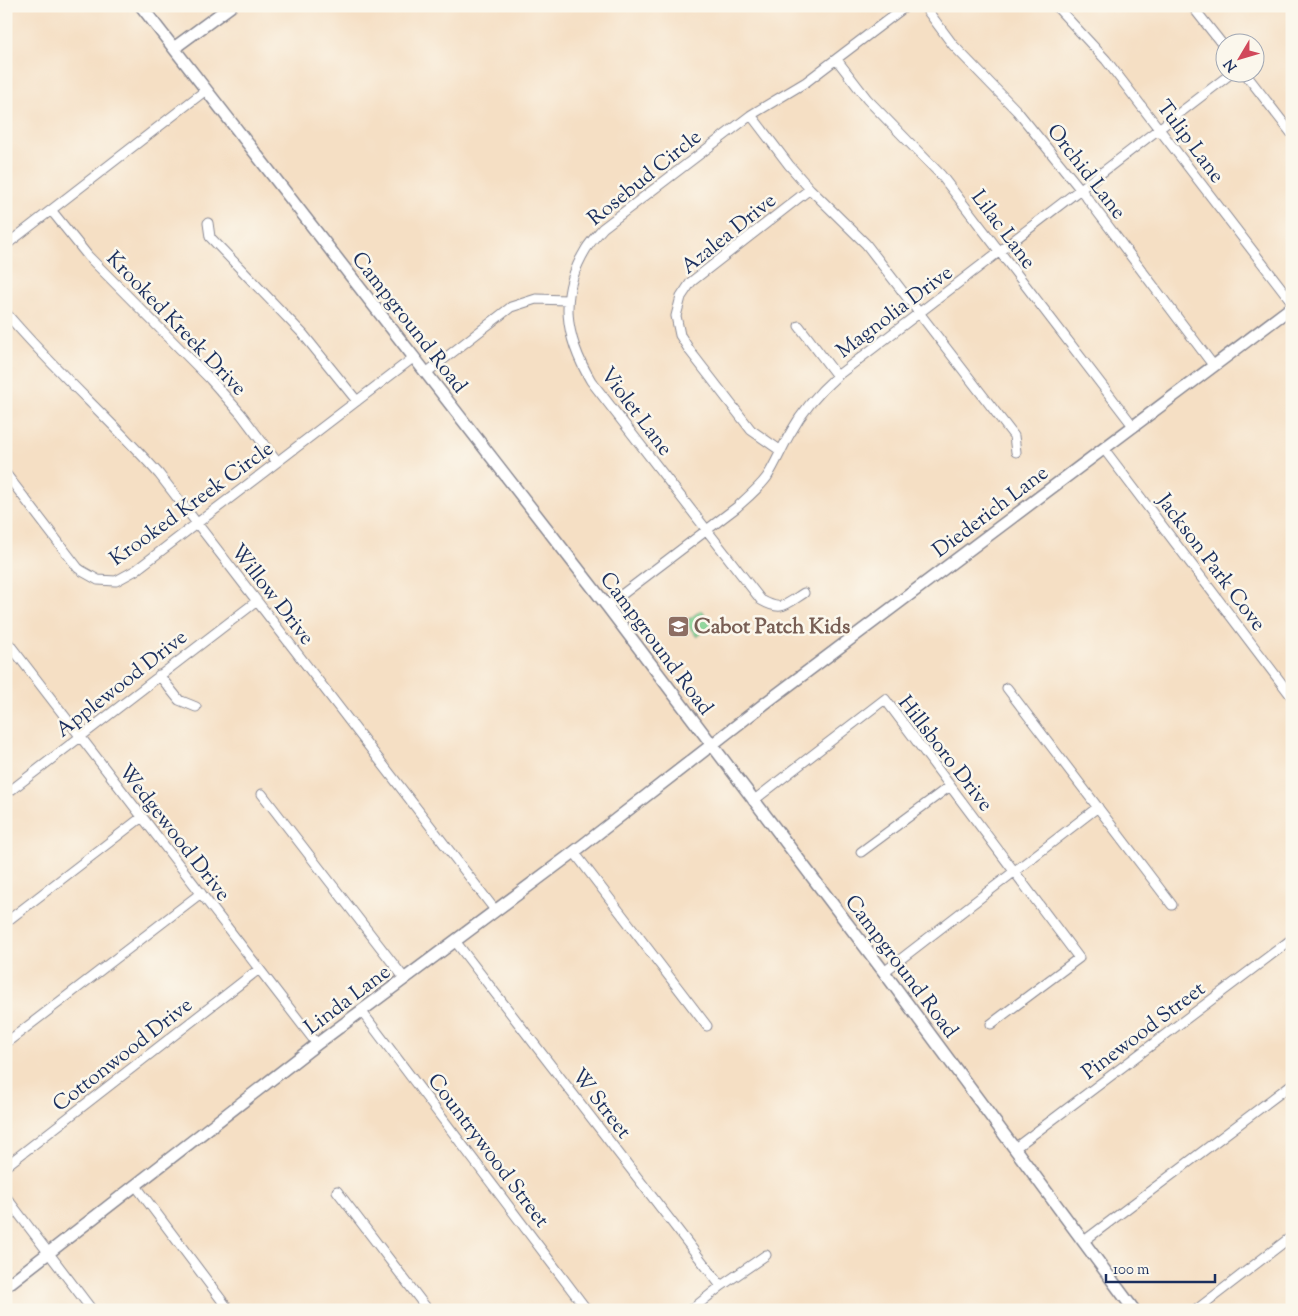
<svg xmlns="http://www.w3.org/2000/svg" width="1298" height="1316" font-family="'Sorts Mill Goudy',serif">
<rect width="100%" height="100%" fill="#fbf7ec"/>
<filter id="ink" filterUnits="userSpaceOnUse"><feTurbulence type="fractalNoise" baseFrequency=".02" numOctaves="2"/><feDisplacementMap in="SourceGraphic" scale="10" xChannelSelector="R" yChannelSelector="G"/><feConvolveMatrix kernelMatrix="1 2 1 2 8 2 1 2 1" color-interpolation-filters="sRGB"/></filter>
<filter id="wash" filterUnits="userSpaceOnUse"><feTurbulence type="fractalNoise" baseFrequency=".0096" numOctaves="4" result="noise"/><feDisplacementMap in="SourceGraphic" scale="20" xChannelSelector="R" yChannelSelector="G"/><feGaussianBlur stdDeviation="1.12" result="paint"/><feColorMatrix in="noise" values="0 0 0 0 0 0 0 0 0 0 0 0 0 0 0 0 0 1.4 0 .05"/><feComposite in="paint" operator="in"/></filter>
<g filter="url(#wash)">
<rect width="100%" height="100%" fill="#f5dfc4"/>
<!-- park -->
<path fill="#81d191" stroke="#4e8078" d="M701,610L713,625L697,637L685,622Z"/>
</g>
<g filter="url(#ink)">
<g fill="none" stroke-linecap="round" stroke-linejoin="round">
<defs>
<path id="street" d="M924,6L953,45L1017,111L1081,190L1213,365
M1056,6L1106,60L1292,302
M1192,6L1226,49
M837,60L867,99L941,175L1134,427
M1244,72L1292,134
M751,115L789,165L810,189L866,244L1014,436L1016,452
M51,210L88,256L210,379L241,414L277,462
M208,223L210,237L303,334L357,401
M6,245L206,90
M6,313C54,370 110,419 159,474L495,910
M799,326L837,376
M426,373L511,307L536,299L567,300
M1104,449L1292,697
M781,451L751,430L690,351L680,335L676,316L681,297L691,282L810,189
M6,474L78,568L82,571L98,580L116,581L136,570L413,358
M804,593C785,605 782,612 761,600L591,381C565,337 558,295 586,249C591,241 597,235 603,228L751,115L806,82L906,6
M607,606L737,507C747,498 759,488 767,477C776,463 782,447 791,432C803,410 818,393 837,376L1233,72
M6,640L317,1044
M159,675L179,700L196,707
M1007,688L1172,905
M6,794L257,601
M262,794L405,979
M753,801L885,699L1079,958L991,1024
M574,852L707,1026
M861,852L950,786
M6,922L142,817
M455,941L721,1286
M884,972L1098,807
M362,1012L587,1310
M6,1043L201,893
M1015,1148L1292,939
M6,1166L259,969
M136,1186L229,1310
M337,1191L428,1310
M6,1197L92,1310
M1084,1241L1292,1084
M691,1310L721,1286L766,1255
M1196,1310L1292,1236"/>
<path id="secondary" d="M141,6L607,606L884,972L1134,1310
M174,48L231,6
M6,1286L317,1044L574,852L768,701L1292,307"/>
</defs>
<!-- street casing -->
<use href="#street" stroke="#888791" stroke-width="11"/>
<!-- secondary casing -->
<use href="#secondary" stroke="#888791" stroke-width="14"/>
<!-- street -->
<use href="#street" stroke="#fff" stroke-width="9"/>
<!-- secondary -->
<use href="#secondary" stroke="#fff" stroke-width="11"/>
</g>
</g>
<!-- icons -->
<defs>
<symbol id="school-square" viewBox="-11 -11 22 22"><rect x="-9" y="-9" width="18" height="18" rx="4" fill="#8d6e63" stroke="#fbf7ec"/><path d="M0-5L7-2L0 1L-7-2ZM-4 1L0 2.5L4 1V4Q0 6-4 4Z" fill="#fff"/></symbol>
</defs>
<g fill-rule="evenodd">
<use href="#school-square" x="666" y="614" width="25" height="25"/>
</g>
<g text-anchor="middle" stroke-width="5" stroke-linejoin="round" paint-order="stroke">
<!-- street labels -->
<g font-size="21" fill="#1b2f5e" stroke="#fbf7ec">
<text transform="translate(1191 141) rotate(53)" y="7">Tulip Lane</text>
<text transform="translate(1087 171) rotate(52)" y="7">Orchid Lane</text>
<text transform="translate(644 177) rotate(-39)" y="7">Rosebud Circle</text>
<text transform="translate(1004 229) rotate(53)" y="7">Lilac Lane</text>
<text transform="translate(728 233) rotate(-39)" y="7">Azalea Drive</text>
<text transform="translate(894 311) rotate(-37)" y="7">Magnolia Drive</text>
<text transform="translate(410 322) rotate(52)" y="7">Campground Road</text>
<text transform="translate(177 323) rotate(46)" y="7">Krooked Kreek Drive</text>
<text transform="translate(637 411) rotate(53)" y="7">Violet Lane</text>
<text transform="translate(191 503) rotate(-36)" y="7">Krooked Kreek Circle</text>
<text transform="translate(990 511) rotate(-37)" y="7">Diederich Lane</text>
<text transform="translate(1212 562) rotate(53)" y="7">Jackson Park Cove</text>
<text transform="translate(273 594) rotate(52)" y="7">Willow Drive</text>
<text transform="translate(657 643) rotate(53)" y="7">Campground Road</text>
<text transform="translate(121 683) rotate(-38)" y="7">Applewood Drive</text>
<text transform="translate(946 753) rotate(52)" y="7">Hillsboro Drive</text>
<text transform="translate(175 832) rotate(52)" y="7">Wedgewood Drive</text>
<text transform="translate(902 966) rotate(53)" y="7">Campground Road</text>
<text transform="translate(347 999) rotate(-37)" y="7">Linda Lane</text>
<text transform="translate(1143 1030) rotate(-37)" y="7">Pinewood Street</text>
<text transform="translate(122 1054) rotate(-38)" y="7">Cottonwood Drive</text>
<text transform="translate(602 1103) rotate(52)" y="7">W Street</text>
<text transform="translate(489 1150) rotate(53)" y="7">Countrywood Street</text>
</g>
<!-- education labels -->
<g font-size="21" font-weight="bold" fill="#785e54" stroke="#fbf7ec" text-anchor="start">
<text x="694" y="633">Cabot Patch Kids</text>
</g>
</g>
<!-- margin -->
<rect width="1298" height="1316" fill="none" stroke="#fbf7ec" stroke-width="25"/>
<!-- north arrow -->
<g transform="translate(1240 58) rotate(232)"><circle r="24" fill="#fbf7ec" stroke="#a1a7b3"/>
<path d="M0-4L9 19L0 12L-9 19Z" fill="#d1495b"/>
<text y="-8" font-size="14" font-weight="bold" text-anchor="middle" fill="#1b2f5e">N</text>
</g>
<!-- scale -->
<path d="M1106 1274v8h109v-8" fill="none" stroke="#1b2f5e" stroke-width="2.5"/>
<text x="1113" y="1274" font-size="15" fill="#1b2f5e" stroke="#fbf7ec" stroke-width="4" paint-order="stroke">100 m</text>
</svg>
